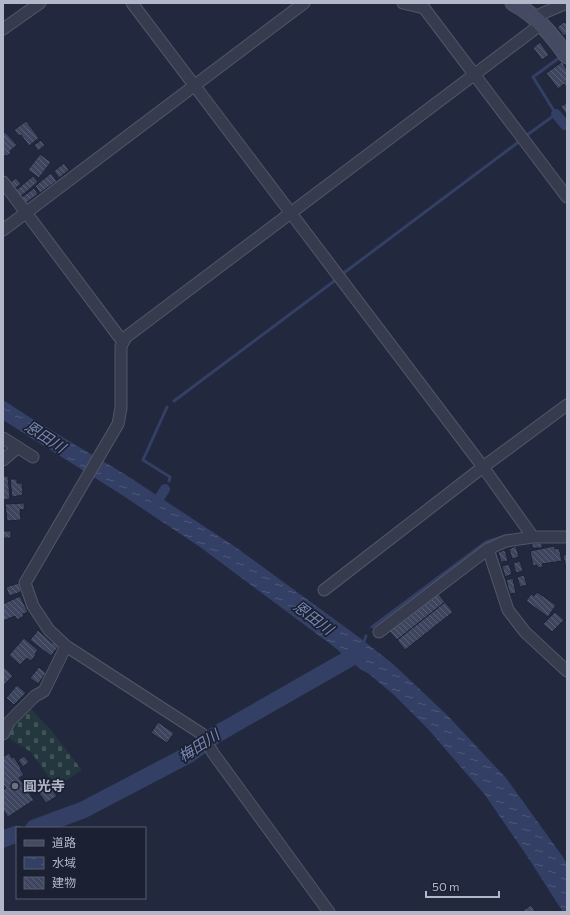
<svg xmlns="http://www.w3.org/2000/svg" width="570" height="915" font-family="Commissioner,'Noto Sans JP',sans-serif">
<defs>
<pattern id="cemetery-stones" width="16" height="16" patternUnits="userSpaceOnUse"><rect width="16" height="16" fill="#24373f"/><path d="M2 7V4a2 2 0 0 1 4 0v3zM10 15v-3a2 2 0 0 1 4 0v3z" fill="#415259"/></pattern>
<pattern id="water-ripples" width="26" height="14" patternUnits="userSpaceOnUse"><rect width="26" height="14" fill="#333f64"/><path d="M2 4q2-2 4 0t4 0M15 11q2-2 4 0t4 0" fill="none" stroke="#4e5879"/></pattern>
<pattern id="building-back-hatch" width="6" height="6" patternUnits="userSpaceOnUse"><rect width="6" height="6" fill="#3e455e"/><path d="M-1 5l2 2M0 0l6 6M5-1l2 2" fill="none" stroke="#585e74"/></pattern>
</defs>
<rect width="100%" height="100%" fill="#22293e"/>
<!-- cemetery -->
<path fill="url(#cemetery-stones)" d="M29,707L51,730L82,770L56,787L31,752L7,737L11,727Z"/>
<!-- water -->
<path fill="url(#water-ripples)" d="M3,400L34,420L126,475L234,546L360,638L393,664L448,716L506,778L563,857L567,864V912H563L527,856L485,795L428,729L394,695L369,674L360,669L333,646L200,547L122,495L3,420Z"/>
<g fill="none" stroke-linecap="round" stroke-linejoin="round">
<!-- stream -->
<path stroke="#333f64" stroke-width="3" d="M527,135L556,114L533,77L559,58
M341,275L520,141
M174,401L337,279
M167,407L143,460L170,477L169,481
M372,627L486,542L505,536
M363,644L366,636"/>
<!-- canal -->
<path stroke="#333f64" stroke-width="10" d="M556,114L565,125L567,124
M155,505L165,489"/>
<!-- river -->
<path stroke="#333f64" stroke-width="17" d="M34,828L83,810L188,755L217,734L359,653
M3,839L17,834"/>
</g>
<!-- building -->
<path fill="url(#building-back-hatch)" stroke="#1d2334" d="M564,22L565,23L567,22V34L564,36L557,27Z
M540,42L549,55L542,60L533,48Z
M562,62L567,70V88L564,84L558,89L546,73Z
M567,103V116L561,106Z
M26,121L39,138L29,146L21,135L19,136L14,130Z
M5,132L17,145L10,151L11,153L7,156L5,155L3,157V134Z
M41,140L45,145L38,151L34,145Z
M40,154L51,162L39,178L28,170Z
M64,163L69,170L59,178L54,171Z
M51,173L57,181L40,193L35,186Z
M33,176L38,182L20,197L15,191Z
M16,178L21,184L14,189L9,183Z
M34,188L38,194L26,203L22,197Z
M3,476H8L10,499L3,500Z
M10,479H17V483H22L23,495L12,497Z
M24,503L25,509L20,510L21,520L7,521L5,504Z
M3,531H11V538H3Z
M532,543H542V548H532Z
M516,546L519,557L512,559L509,549Z
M554,546L555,549L559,548L562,561L542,564L543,567L537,568V565L533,566L530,551Z
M505,550L508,561L501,562L498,552Z
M567,554V572L563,555Z
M520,561L523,571L516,573L513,563Z
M509,564L512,574L505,577L502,566Z
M524,575L527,585L520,587L517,577Z
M513,578L516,593L510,594L506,580Z
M19,583L21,592L9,596L6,587Z
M437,592L445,602L397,640L388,630Z
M537,592L556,605L548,617L526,601L531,594L534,596Z
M20,596L28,612L23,614L24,616L17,620L15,616L3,621V604Z
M445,602L453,612L405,650L397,640Z
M555,612L564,620L552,632L543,624Z
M38,630L52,643L53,642L59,646L51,656L30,640Z
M24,638L38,650L35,654L36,655L31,661L27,658L20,665L9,655Z
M4,667L13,676L3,686V668Z
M39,667L46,673L38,684L30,678Z
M17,685L26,693L14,705L6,698Z
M158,722L174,733L167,743L151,733Z
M9,753L12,758L14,757L21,768L20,769L24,775L19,778L34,800L8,817L3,810V790L6,788L3,784V757Z
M24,756L29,762L23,767L18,760Z
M46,782L57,796L46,803L36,789Z
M531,905L535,910L532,912H521Z"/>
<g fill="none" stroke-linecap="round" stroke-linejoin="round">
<defs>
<path id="minor" d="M132,3L483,467L533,537
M403,3L424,8L567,197
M3,29L40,3
M3,182L123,342
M3,230L304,3
M3,438L33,457
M3,460L17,448
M488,549L508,610L525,632L567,671
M324,590L483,467L567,405
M379,632L488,549L506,541L533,537H567
M3,734L9,722L35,696L44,691L66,646
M329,912L213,753L202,734L66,646L49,630L33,606L25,583L118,424L121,408V346L126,337L536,28L541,14L567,3"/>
<path id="secondary" d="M513,3C536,15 552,35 567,56"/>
</defs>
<!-- minor casing -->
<use href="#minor" stroke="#515768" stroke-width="13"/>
<!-- secondary casing -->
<use href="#secondary" stroke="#515768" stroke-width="17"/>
<!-- minor -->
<use href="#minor" stroke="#363c4e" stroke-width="11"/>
<!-- secondary -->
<use href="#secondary" stroke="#444a61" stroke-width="15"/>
</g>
<!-- markers -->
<circle fill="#6b7280" stroke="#1b2132" stroke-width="1.5" cx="15" cy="786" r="4"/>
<g text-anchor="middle" stroke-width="3.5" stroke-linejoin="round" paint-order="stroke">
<!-- poi labels -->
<g font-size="14" font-weight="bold" fill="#b2b7c9" stroke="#1b2132" text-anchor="start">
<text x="23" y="791">圓光寺</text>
</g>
<!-- water labels -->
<g font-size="15" font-style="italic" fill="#7887b2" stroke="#1b2132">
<text transform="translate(45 437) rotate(33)" y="5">恩田川</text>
<text transform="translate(313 618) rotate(37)" y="5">恩田川</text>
<text transform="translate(199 746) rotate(-33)" y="5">梅田川</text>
</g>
</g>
<!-- border -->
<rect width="570" height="915" fill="none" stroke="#b2b7c9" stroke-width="8"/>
<!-- legend -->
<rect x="16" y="827" width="130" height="72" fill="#1b2132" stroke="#575d6e"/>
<rect x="24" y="840" width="20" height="6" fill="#444a61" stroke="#575d6e"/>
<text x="52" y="847" font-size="12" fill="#b2b7c9">道路</text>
<rect x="24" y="857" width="20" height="12" fill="url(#water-ripples)" stroke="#575d6e"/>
<text x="52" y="867" font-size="12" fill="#b2b7c9">水域</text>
<rect x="24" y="877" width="20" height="12" fill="url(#building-back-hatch)" stroke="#575d6e"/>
<text x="52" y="887" font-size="12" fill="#b2b7c9">建物</text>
<!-- scale -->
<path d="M426 891v6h73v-6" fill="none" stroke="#b2b7c9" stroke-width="2"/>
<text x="432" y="891" font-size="12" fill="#b2b7c9" stroke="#1b2132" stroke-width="3" paint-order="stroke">50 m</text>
</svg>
